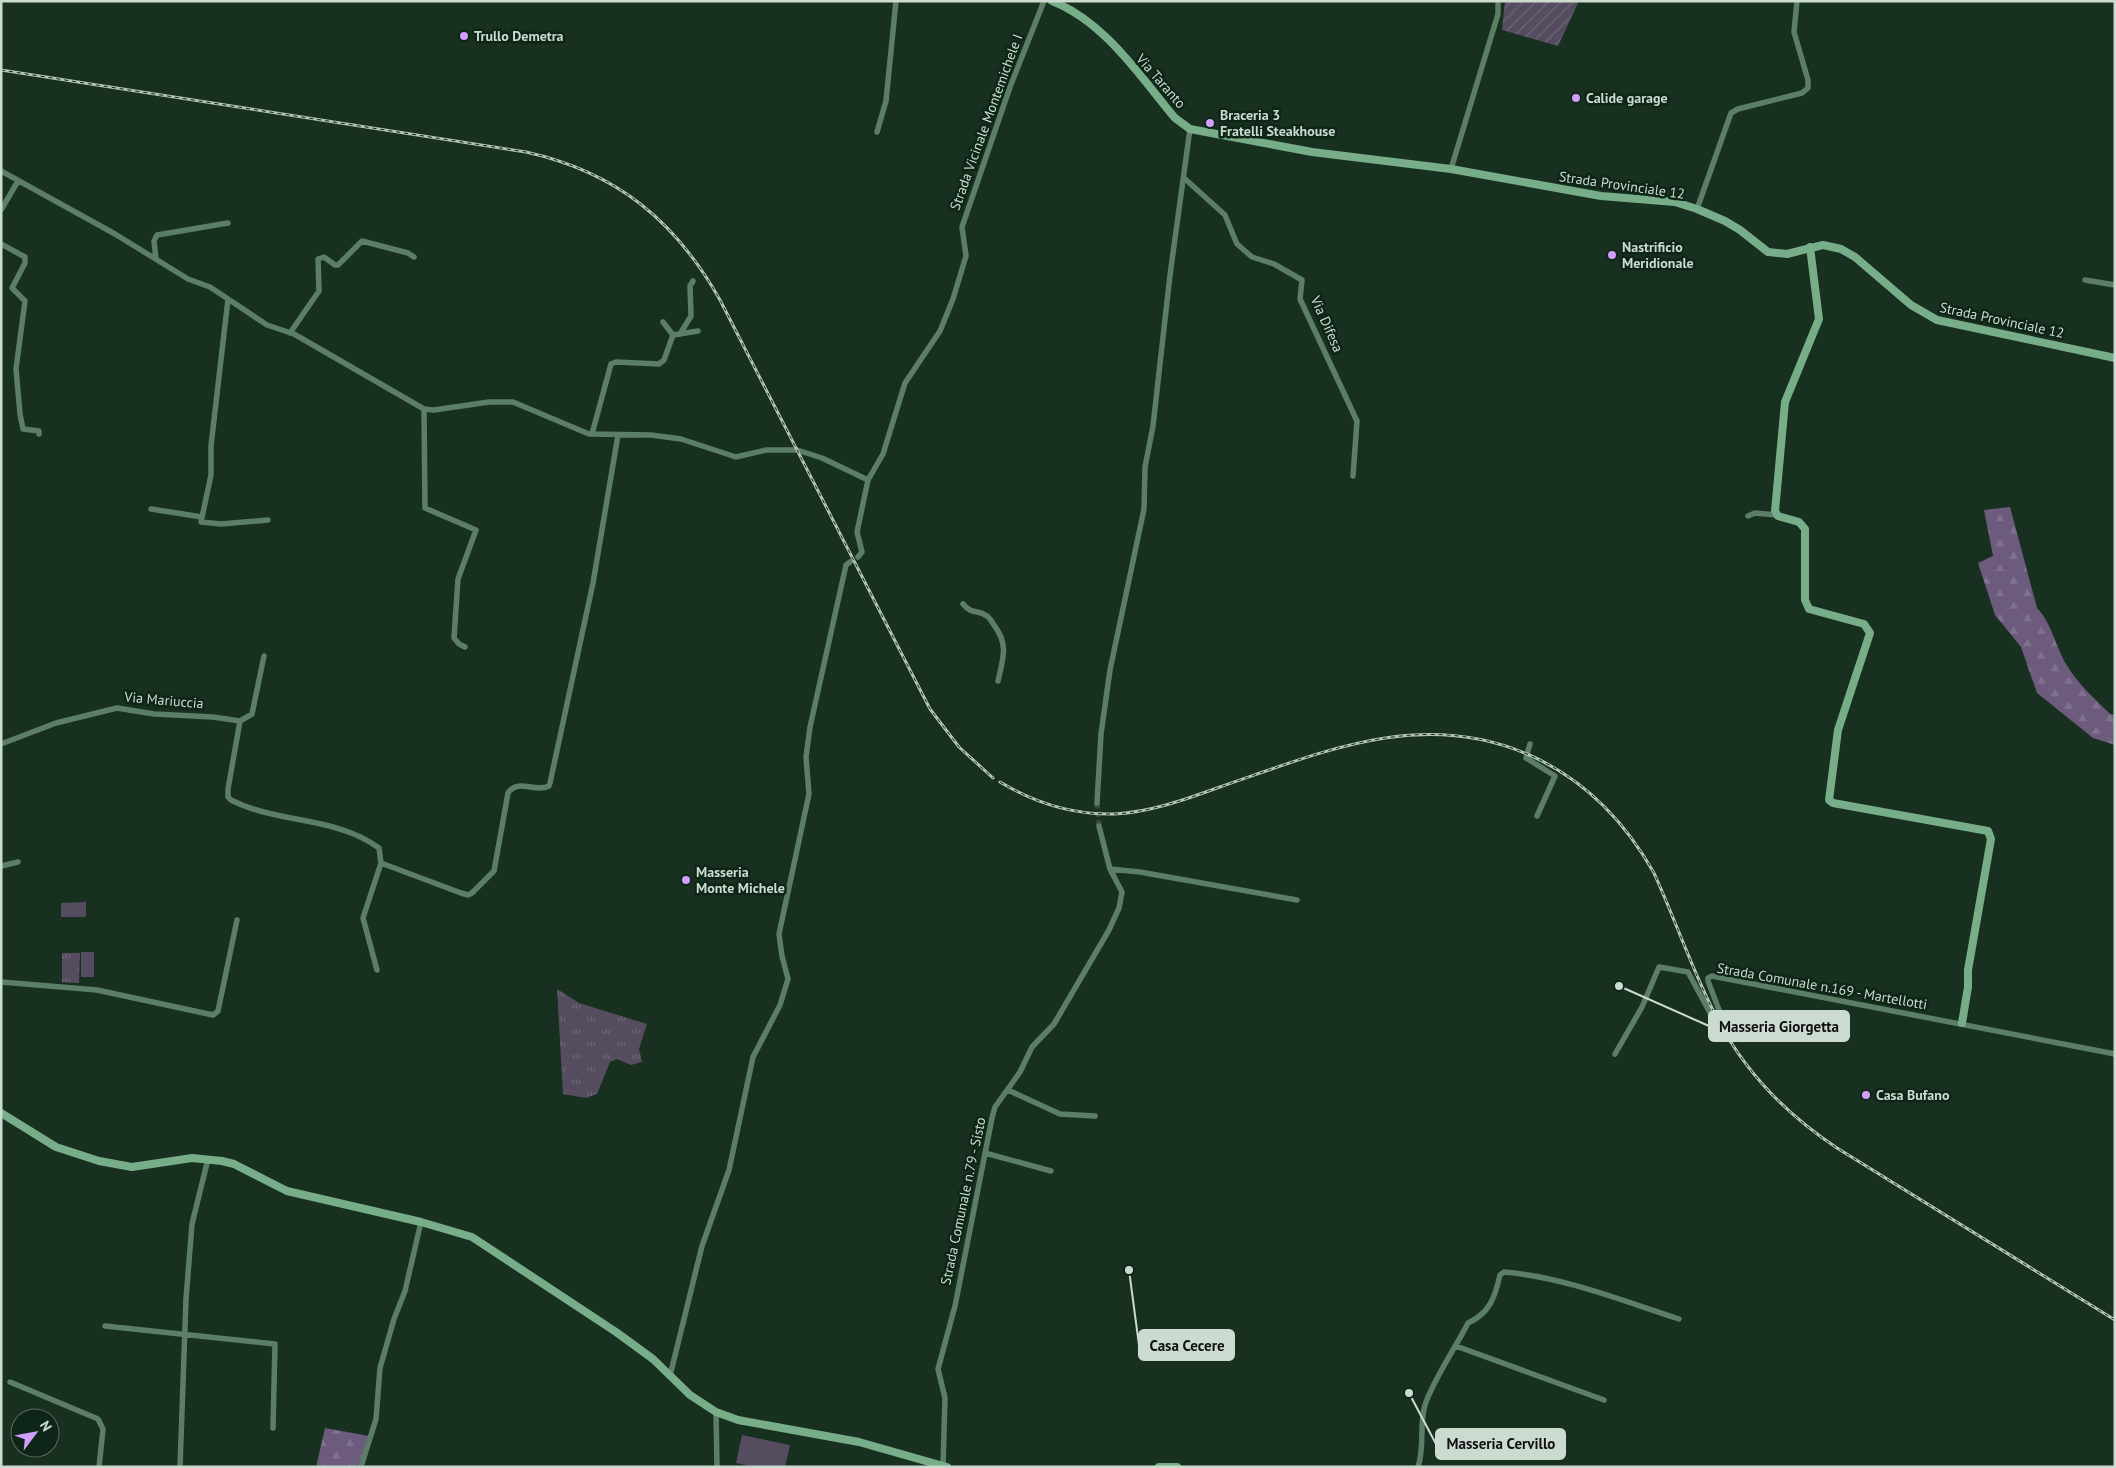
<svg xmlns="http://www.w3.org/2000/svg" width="2116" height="1468" font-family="'PT Sans',sans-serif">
<defs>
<pattern id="grass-tufts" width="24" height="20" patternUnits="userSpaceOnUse" patternTransform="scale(1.25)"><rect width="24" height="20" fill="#564c60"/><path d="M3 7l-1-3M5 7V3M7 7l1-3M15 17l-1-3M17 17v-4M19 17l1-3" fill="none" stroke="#6d6576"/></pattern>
<pattern id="forest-firs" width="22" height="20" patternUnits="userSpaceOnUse" patternTransform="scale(1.25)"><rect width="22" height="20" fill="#6c5b7c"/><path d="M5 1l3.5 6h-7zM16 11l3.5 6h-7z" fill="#80728e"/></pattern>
<pattern id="garden-furrows" width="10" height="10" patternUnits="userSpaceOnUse" patternTransform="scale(1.25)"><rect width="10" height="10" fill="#564c60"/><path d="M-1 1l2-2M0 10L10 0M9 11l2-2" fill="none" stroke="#6d6576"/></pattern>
</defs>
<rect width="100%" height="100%" fill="#183020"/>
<!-- grass -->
<path fill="url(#grass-tufts)" d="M62,953H80L79,983L62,982Z
M557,989L579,1003L647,1024L639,1049L642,1062L631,1065L617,1059L610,1062L597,1094L586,1098L563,1094Z"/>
<!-- forest -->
<path fill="url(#forest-firs)" d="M2010,507L2037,608C2052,624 2055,645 2066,664C2077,683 2094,698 2110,714L2115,715V745L2093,738L2037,693L2021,647L1995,615L1978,563L1993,556L1984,510Z
M325,1428L369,1436L358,1467H316Z"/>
<!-- garden -->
<path fill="url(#garden-furrows)" d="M1505,1H1579L1558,46L1502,30Z"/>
<!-- pitch -->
<path fill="#564c60" d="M86,902V917H61V903Z
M81,952H94V977H81Z
M742,1435L790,1445L785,1467H754L736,1463Z"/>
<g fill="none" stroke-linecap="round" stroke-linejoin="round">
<!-- street-tunnel -->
<path stroke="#334a3a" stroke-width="5.5" stroke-dasharray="5.5 3" stroke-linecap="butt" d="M1097,803L1099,826"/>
<!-- street -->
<path stroke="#5c7e67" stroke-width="5.5" d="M877,132L886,101L896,1
M1451,169L1498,14V1
M1,171L115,234L188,279L210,287L267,325L294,334L424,409L434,410L489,402H513L589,434L651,435L681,439L736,457L766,450H797L822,458L868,480
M1184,178L1225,215L1237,244L1252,257L1274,264L1302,280L1300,299L1357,421L1353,476
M1697,209L1731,113L1738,109L1802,93L1808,88V80L1794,32L1797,1
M1,210L18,181
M1,244L25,257V263L12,288L25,301L16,369L20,414L23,429L39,431V434
M156,259L154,241L157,235L228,223
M2085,280L2115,285
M228,299L211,446V475L201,522L221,524L268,520
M663,322L673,335L698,331
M290,333L319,291L318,259L324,257L335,265H338L362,241L408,253L414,257
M680,334L691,316L690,286L693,281
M424,409L425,508L476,530L458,579L454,638L459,644L465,647
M592,434L611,364L616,362L659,364L664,360L673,335
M151,509L202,517
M1748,516L1755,513L1776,515
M858,557L862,552L857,532L868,480L883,454L905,383L940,331L953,299L966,256L962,227L1010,87L1044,1
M963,604C972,615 977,609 987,616C990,618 992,622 994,625C1009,645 1003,658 998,681
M240,721L228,789V797L231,800C278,824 336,816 379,848L381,863L461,893L468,895L472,893L494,871L508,793C518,778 535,793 549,786L550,783L593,583L618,435
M240,721L252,714L264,656
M1,744L56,723L117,708L154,714L213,717L240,721
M1530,744L1526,758L1555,776L1537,816
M1097,803L1101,734L1110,670L1144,509L1145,467L1153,426L1170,275L1190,129
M1,866L18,862
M1110,869L1140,872L1297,900
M377,970L363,918L381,863
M1,982L97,990L213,1015L218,1011L237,920
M1615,1054L1642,1007L1659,967L1688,972L1715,1022L1722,1018L1708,981V978L1712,976L2115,1054
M1008,1090L1060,1114L1095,1116
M985,1153L1051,1171
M105,1326L275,1344L273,1428
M1456,1346L1604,1400
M670,1376L702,1246L729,1170L753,1057L780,1005L788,979L782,956L779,934L809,794L806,757L810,727L846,565L850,562
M10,1382L98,1419L103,1429L99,1467
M716,1412L717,1467
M943,1466L945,1398L938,1369L955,1306L992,1118L995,1107L1020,1072L1032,1047L1054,1024L1109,930L1119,908L1122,892L1110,869L1099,826
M180,1467L186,1299L192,1224L208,1159
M361,1467L376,1419L380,1368L394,1319L405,1291L421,1222
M1418,1467C1425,1447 1419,1425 1425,1405C1433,1380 1456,1347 1468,1323C1490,1313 1495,1297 1500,1275L1504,1272C1564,1277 1623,1301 1679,1319"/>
<!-- secondary -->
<path stroke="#77ad89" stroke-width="8" d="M1052,1C1105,22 1139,75 1175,118L1190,129L1312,152L1451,169L1601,196L1675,202L1697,209L1725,221L1740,230L1768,252L1787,254L1823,245L1841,249L1855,257L1911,305L1937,320L2115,358
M1810,247L1819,319L1785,402L1775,511L1778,516L1799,522L1805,529V600L1809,609L1864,624L1870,633L1838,730L1829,800L1833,803L1988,831L1991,839L1968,970V987L1962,1023
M1,1113L56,1147L99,1161L132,1167L192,1158L222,1161L234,1164L287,1191L421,1222L472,1237L616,1332L653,1359L690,1395L716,1412L738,1420L859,1442L947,1467
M1159,1467H1177"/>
<defs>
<path id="rail" d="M1,70L526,152C616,172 675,220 720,300L930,709L959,747L993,778
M1000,782C1035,803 1074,815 1115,814C1150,812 1184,800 1217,788C1320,753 1419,708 1527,754C1583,778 1624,820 1654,873C1676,921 1693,973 1718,1020C1746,1073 1787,1115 1837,1148L2115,1320"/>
</defs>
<!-- rail casing -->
<use href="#rail" stroke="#b3c3b8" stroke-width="3"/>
<!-- rail -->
<use href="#rail" stroke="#0e2617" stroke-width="1" stroke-dasharray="4" stroke-linecap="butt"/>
</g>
<!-- markers -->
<g fill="#d19dfe" stroke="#0e2617" stroke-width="2">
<circle cx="464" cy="36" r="5"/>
<circle cx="1576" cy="98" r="5"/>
<circle cx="1210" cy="123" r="5"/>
<circle cx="1612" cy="255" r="5"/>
<circle cx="686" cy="880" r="5"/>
<circle cx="1866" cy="1095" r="5"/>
</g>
<g text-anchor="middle" stroke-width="5" stroke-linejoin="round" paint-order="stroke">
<!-- poi labels -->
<g font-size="14" font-weight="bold" fill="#ccdbd0" stroke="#0e2617" text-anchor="start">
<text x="474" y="41">Trullo Demetra</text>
<text x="1586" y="103">Calide garage</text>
<text x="1220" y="120">Braceria 3<tspan x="1220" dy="16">Fratelli Steakhouse</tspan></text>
<text x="1622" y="252">Nastrificio<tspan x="1622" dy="16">Meridionale</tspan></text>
<text x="696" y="877">Masseria<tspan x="696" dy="16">Monte Michele</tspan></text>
<text x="1876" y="1100">Casa Bufano</text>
</g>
<!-- street labels -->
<g font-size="14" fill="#ccdbd0" stroke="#0e2617">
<text transform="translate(1161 81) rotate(49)" y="5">Via Taranto</text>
<text transform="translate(986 122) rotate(-70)" y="5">Strada Vicinale Montemichele I</text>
<text transform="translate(1622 185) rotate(8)" y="5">Strada Provinciale 12</text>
<text transform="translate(2002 320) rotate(12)" y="5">Strada Provinciale 12</text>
<text transform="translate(1327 324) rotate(66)" y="5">Via Difesa</text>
<text transform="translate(164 700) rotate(5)" y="5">Via Mariuccia</text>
<text transform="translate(1822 986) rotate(10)" y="5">Strada Comunale n.169 - Martellotti</text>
<text transform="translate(963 1201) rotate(-78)" y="5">Strada Comunale n.79 - Sisto</text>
</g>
</g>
<!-- callouts -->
<path fill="none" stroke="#ccdbd0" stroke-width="2" d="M1619 986L1709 1026M1129 1270L1139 1345M1409 1393L1436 1444"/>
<g fill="#ccdbd0" stroke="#0e2617" stroke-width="2">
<circle cx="1619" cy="986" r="5"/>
<circle cx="1129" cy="1270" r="5"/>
<circle cx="1409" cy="1393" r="5"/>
</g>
<g fill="#ccdbd0" stroke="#ccdbd0" stroke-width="2">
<rect x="1709" y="1011" width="140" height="30" rx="5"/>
<rect x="1139" y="1330" width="95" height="30" rx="5"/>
<rect x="1436" y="1429" width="129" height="30" rx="5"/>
</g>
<g font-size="15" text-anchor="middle" font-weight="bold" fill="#111">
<text x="1779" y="1032">Masseria Giorgetta</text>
<text x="1187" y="1351">Casa Cecere</text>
<text x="1501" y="1449">Masseria Cervillo</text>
</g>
<!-- border -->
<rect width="2116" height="1468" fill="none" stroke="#ccdbd0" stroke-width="5"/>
<!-- north arrow -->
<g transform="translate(35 1433) rotate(58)"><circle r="24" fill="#0e2617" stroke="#5a6e61"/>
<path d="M0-4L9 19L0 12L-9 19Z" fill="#d19dfe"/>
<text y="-8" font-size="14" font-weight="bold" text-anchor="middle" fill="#ccdbd0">N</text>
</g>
</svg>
